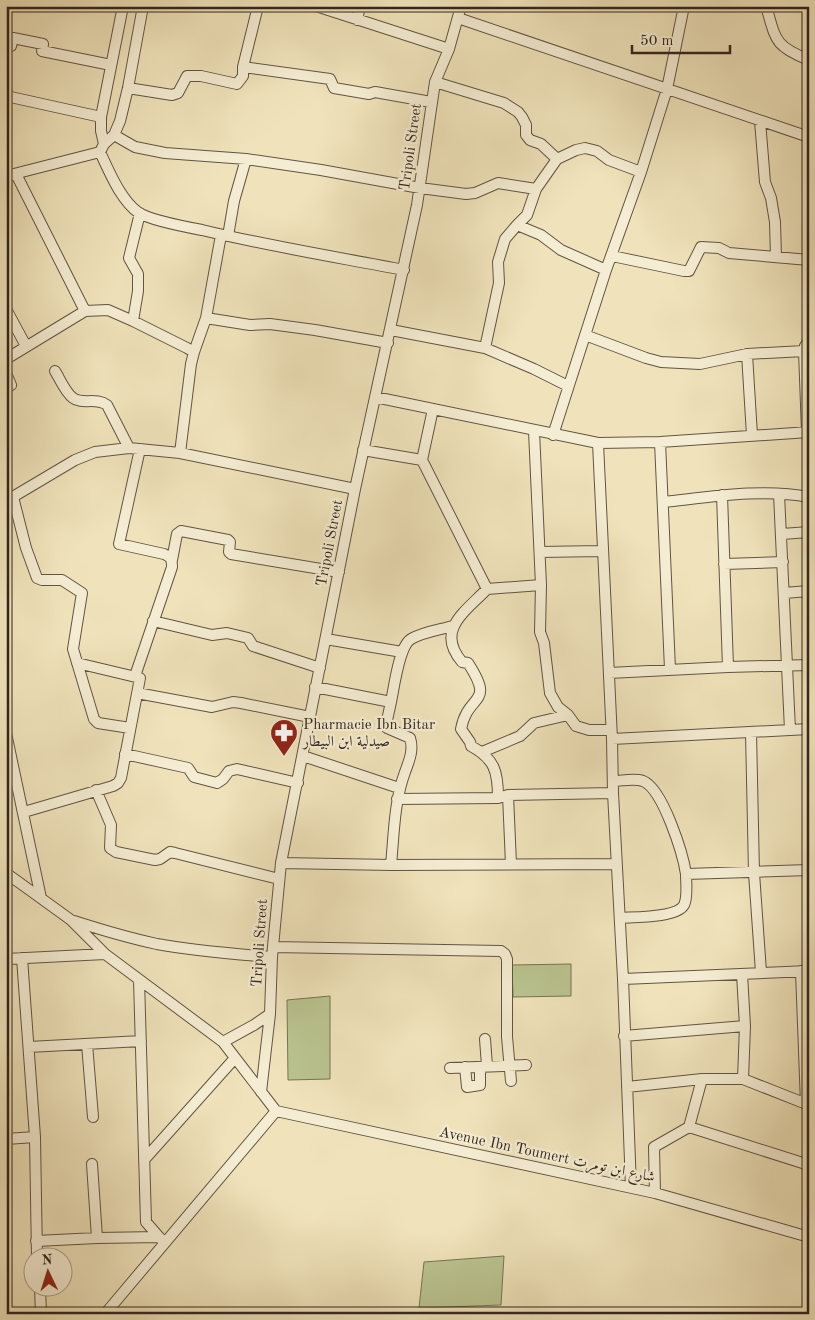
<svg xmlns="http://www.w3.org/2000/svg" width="815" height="1320" font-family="'Old Standard TT',Amiri,serif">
<rect width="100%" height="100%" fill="#f0e3bb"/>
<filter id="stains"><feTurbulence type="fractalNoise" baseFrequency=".004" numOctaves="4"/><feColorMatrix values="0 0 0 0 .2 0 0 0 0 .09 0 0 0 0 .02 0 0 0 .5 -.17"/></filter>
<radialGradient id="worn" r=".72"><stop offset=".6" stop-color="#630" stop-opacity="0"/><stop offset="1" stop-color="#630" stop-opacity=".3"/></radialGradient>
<!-- green -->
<path fill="#bac490" stroke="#767456" d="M571,964V996L513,997L512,965Z
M330,996V1079L288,1080L287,1000Z
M504,1256L501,1305L419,1308L424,1262Z"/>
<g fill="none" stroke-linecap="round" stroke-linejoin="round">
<defs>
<path id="minor" d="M143,6L128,88L120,121L114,135L104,144L100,152C109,171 121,201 139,213C151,220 186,227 202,230C268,246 336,257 404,270
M316,6L449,49
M766,6C776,40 774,46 809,60
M458,18L809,137
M357,20L360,6
M6,45L11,46L13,38L43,44L42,51L111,65
M243,67L330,79L334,88L369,94L375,92L431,102
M435,82L504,103L518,112L522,117L526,125V135L530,140L541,144L557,159
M128,88L172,95L178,93L187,76H201L237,84L243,76V67L258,6
M6,96L101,117
M760,121L765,182L771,198L775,222L776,257
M114,135L135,147L165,153L246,159L321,170L420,188L466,194L475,193L498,183L536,189L527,215L517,225
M104,144L101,131V117L123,6
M16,174L85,311
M6,176L100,152
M536,189L557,159L576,150L585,148L597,151L609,160L641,172
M228,236L234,201L246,159
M612,256L684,271H689L701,247L719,248L729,253L809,260
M6,309L26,346
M206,318L250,325L270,324L315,330L388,343
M133,321L138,291V274L129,258L140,213
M391,330L485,348L534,369L568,386
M585,335L646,358L661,362L700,364L747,354L804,351
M485,348L499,283L498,262L505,239L517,225L541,235L561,250L606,270
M194,352L206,318L221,235
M747,354L752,435
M6,359L85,311L108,310L133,321L187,348L194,352L191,364L180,453
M55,371C60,379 65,392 73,398C82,405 96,397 107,405L129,448
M6,373L11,385L6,388
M375,397L598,443L660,442L809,432
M433,409L422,460L487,589L541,585
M534,431L541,585L540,632L544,643L550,693L558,707L568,715L576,726L589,730H611
M807,432L804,351L805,346L809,341
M553,435L606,270L641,172L667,89L684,6
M660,442L670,669
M598,443L612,739L613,793L623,979L631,1187
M363,450L422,460
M779,494L790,730
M722,495L728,667
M13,497L26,548L37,578L42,580H62L82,593L73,649L94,719L98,723L130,728
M6,501L75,460L95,452L129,448L180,453L355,489
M664,502C710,497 763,488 809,497
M782,534L809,532
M540,552L602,551
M172,560L177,534L181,531L228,540L230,542L229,552L231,554L339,572
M724,564L783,562
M784,593L809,591
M153,621L212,635L227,633L248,638L253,646L320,668
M326,639L402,652
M609,673L728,667L809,665
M135,676L172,567C172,559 171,557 164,554L119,544L140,449
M315,687L391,702L386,725L387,728L410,738C414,750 409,761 405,772C394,802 394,834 391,865
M137,693L212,707L233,702L241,703L310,717
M391,702C394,688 399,646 411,639C423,632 439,630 453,626
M751,732L754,873L761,972
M6,733L41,898
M612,739L809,729
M482,752L520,736L534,723L568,715
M125,754L188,768L194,777L217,783L223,779L229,771L237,769L298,783
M303,756L399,788
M613,781C622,781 634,778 643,781C663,789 683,854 686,874
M96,790L111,825L110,848L116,852L155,860L160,859L170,852L175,853L279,879
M508,795L511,864
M498,798L508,795L613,793
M397,799L498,798C498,772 495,759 471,746L470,742L461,729C468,692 496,706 468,663L462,662C435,630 465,612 487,589
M24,812L113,786L118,783L121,778L140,678L77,663
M281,863L391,865L616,864
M6,873L71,920L105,954L223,1042L276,1111
M620,918C633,917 677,918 684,905C688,897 686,883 686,874L809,870
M74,921C102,930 129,938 157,944C194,951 234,954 272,957
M273,947L501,951L505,954L507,959V1037L511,1081
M22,958L35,1137L37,1258
M6,959L105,954
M801,971L806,1104
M742,974L745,1026L743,1079
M623,979L809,971
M139,980L146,1222L159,1237
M624,1036L745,1026
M485,1039L487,1066
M223,1042L254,1025L270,1014
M87,1044L93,1117
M29,1047L141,1041
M465,1067L467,1087L480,1085V1067
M450,1068L526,1065
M702,1079L689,1127L809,1165
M627,1087L702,1079H743L809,1105
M261,1092L270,1014L272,957L281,863L355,489L417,205L435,82L449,49L461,6
M276,1111L655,1193L809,1237
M6,1139L35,1137
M144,1160L235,1058
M92,1164L97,1238
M655,1193L654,1147L689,1127
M36,1241L97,1238L159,1237L162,1240
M40,1288L41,1314
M105,1314L276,1111"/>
</defs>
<!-- minor casing -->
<use href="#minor" stroke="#615444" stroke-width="12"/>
<!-- minor -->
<use href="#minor" stroke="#f5edd3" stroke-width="10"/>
</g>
<!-- icons -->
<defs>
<symbol id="pharmacy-pin" viewBox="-11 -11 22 30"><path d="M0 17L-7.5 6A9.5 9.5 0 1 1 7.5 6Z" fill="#8f2418" stroke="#f5edd3"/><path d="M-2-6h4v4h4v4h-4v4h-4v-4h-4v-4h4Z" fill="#fff"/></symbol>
</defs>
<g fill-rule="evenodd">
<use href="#pharmacy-pin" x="268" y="717" width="32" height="43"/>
</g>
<g text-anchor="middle" stroke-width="4.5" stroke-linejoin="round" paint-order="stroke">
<!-- street labels -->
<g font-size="15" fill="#31251c" stroke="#f5edd3">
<text transform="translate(410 147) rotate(-82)" y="5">Tripoli Street</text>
<text transform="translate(329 543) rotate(-79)" y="5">Tripoli Street</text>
<text transform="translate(259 943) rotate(-86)" y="5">Tripoli Street</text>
<text transform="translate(547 1154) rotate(12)" y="5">Avenue Ibn Toumert شارع ابن تومرت</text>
</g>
<!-- poi labels -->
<g font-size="15" fill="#31251c" stroke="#f5edd3" text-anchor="start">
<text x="303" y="729">Pharmacie Ibn Bitar<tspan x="303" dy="17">صيدلية ابن البيطار</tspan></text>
</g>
</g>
<!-- margin -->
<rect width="815" height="1320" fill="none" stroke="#f0e3bb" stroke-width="25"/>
<rect x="8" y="8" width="800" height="1305" fill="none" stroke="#31251c" stroke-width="2.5"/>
<rect x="12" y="12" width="790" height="1295" fill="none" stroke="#31251c"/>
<!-- north arrow -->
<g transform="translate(48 1272) rotate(356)"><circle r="24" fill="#f5edd3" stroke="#a79d8a"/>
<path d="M0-4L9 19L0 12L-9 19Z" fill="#8f2418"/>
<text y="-8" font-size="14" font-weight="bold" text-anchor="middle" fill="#31251c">N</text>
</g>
<!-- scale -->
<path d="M632 45v8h98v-8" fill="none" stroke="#31251c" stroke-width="2.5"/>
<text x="640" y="45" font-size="15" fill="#31251c" stroke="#f5edd3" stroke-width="4" paint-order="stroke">50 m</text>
<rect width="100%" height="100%" filter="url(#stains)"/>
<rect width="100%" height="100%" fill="url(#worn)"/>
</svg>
